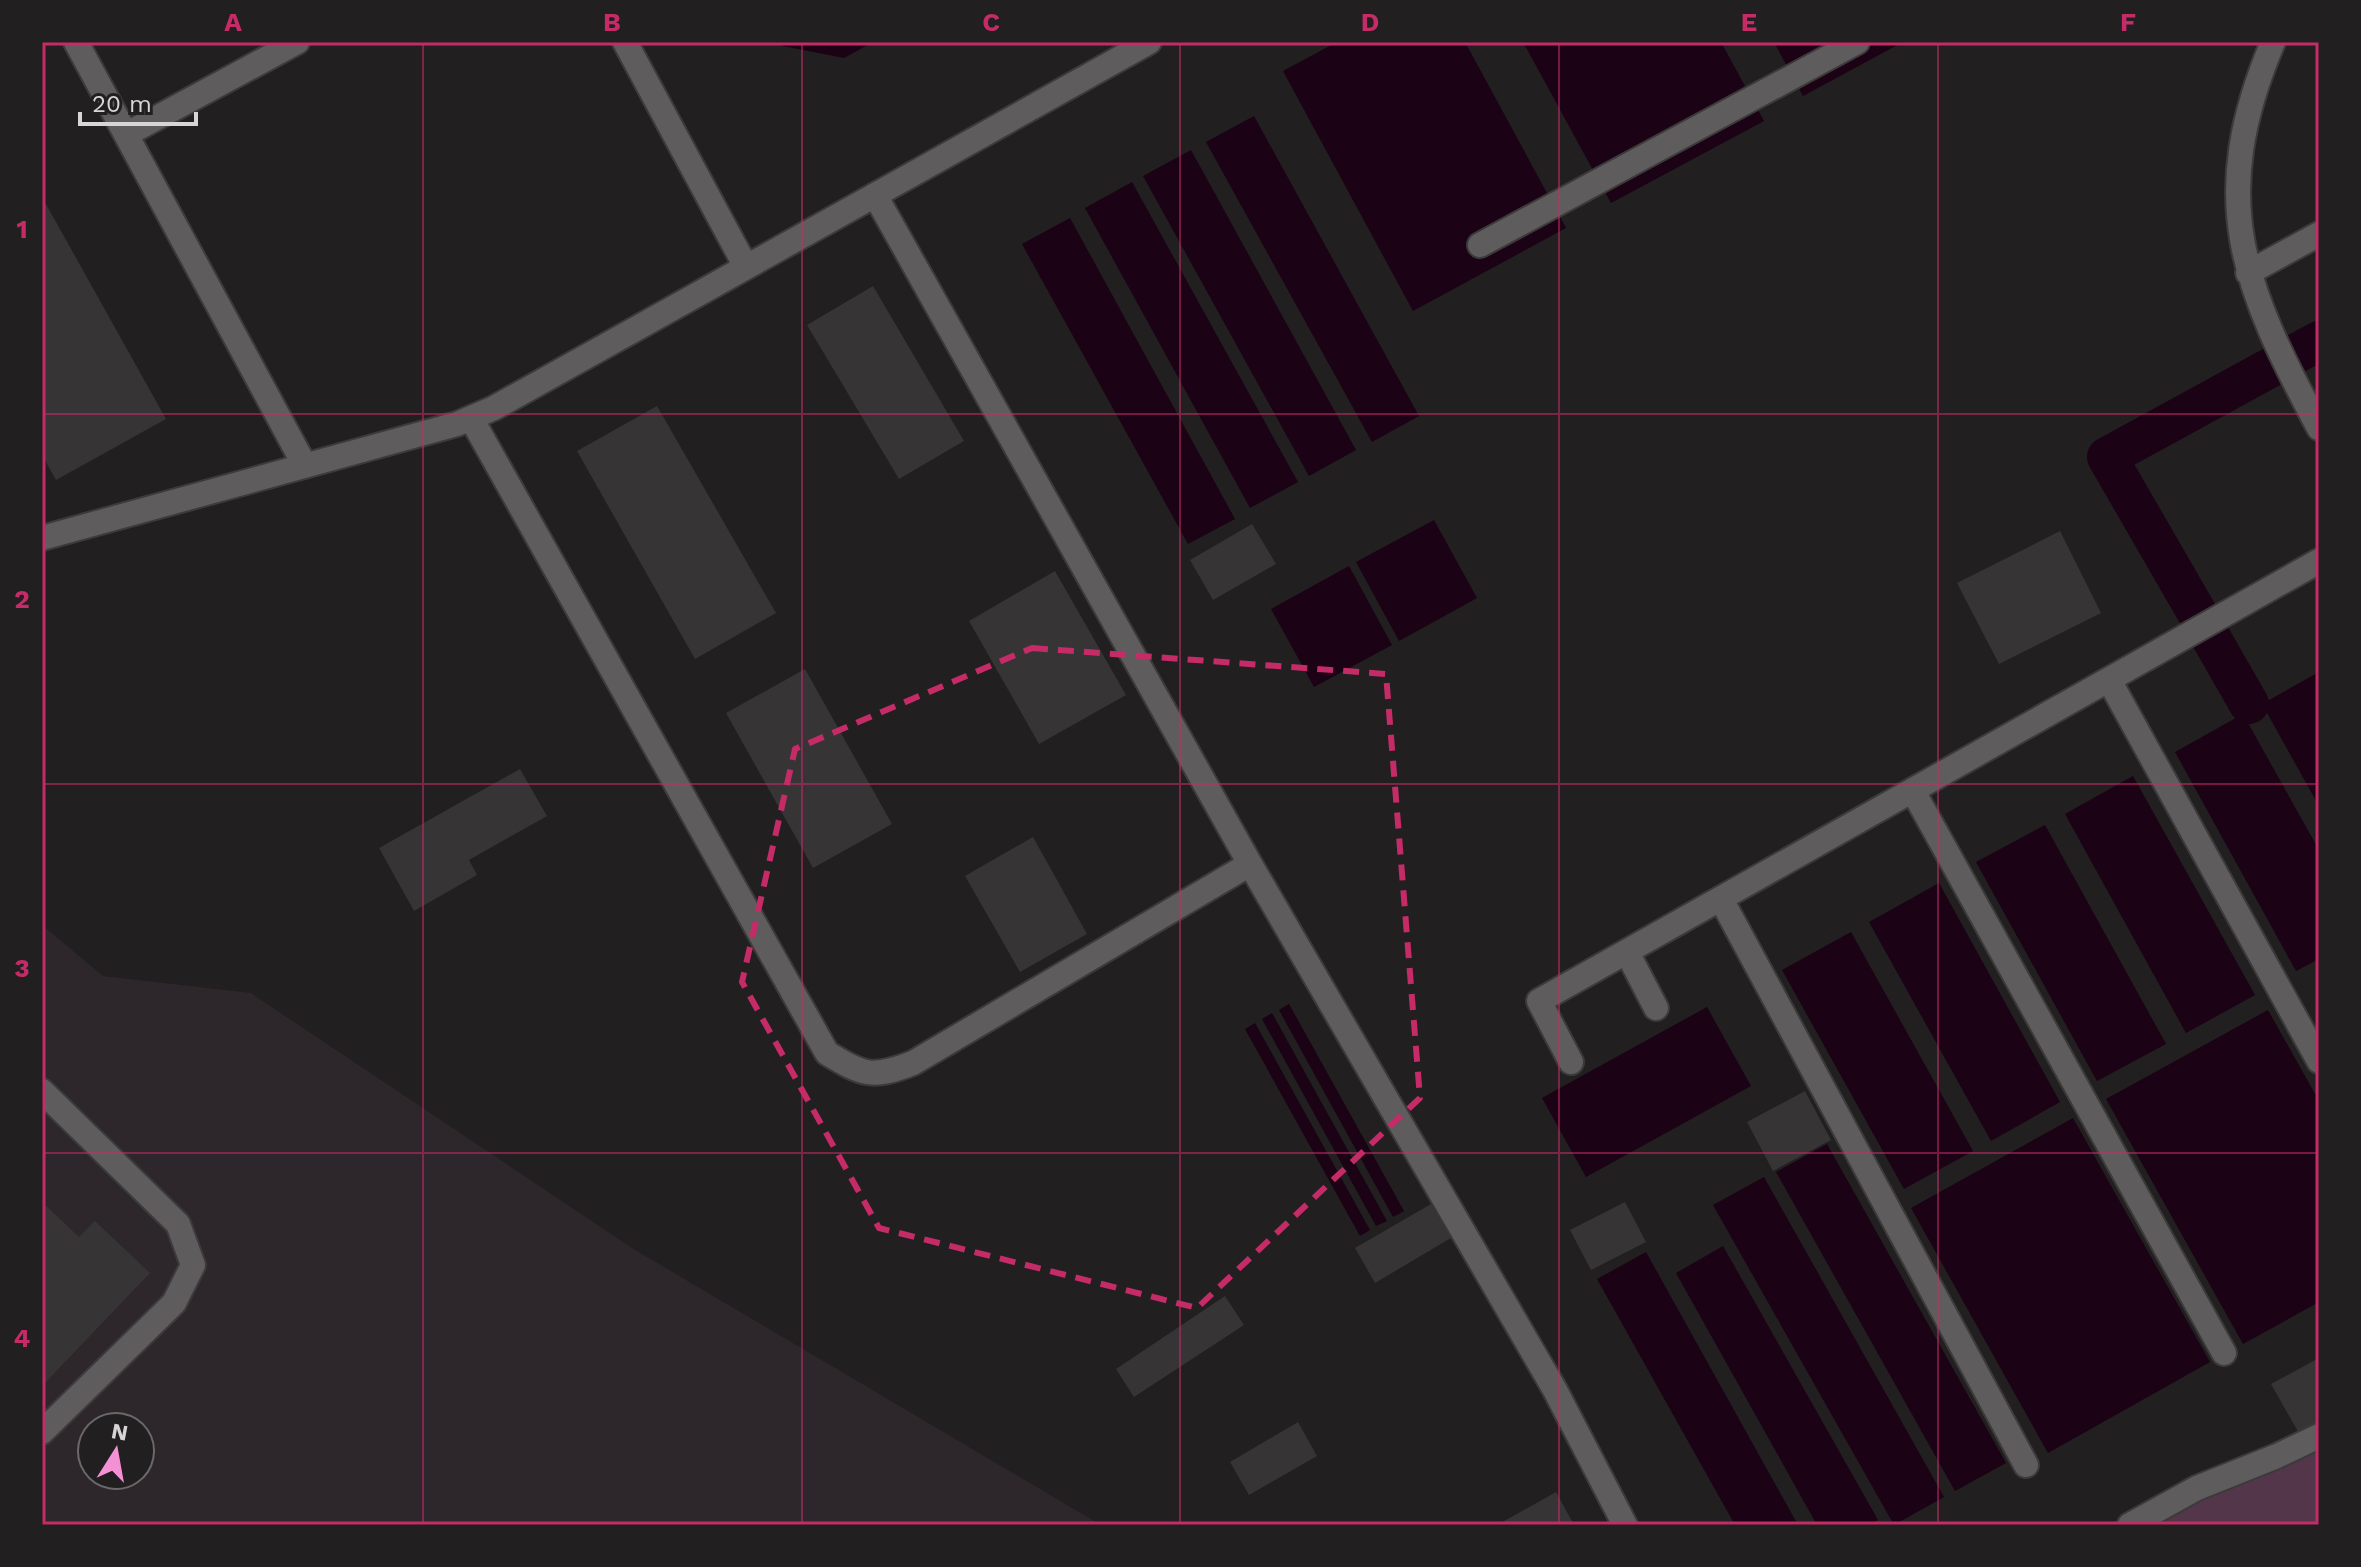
<svg xmlns="http://www.w3.org/2000/svg" width="2361" height="1567" font-family="'Work Sans',sans-serif">
<rect width="100%" height="100%" fill="#211f20"/>
<!-- built -->
<path fill="#2d262a" fill-rule="evenodd" d="M42,925L103,976L251,993L632,1248L1101,1525H42ZM92,1427H140V1475H92Z"/>
<!-- green -->
<path fill="#54364a" d="M2319,1423V1525H2120Z"/>
<!-- water -->
<path fill="#1b0214" d="M780,42H873L844,58L783,46Z
M1337,42H1465L1566,228L1413,311L1283,71Z
M1523,42H1721L1764,121L1611,203Z
M1774,42H1903L1803,96Z
M1254,116L1419,416L1372,442L1206,142Z
M1191,150L1356,450L1309,476L1143,176Z
M1132,182L1298,482L1250,508L1085,208Z
M1070,218L1235,519L1188,544L1022,244Z
M1434,520L1477,598L1399,641L1356,562Z
M1349,566L1392,645L1314,687L1271,609Z
M2319,672V806L2262,704Z
M2243,714L2319,850V959L2296,971L2175,752Z
M2133,776L2255,995L2186,1033L2065,814Z
M2045,825L2166,1044L2097,1081L1976,862Z
M1939,883L2060,1102L1991,1141L1869,922Z
M1851,932L1973,1151L1904,1189L1782,970Z
M1289,1004L1404,1211L1393,1217L1279,1010Z
M1707,1007L1751,1086L1586,1177L1542,1098Z
M2268,1010L2319,1101V1302L2243,1344L2106,1099Z
M1272,1013L1387,1221L1376,1226L1262,1019Z
M1255,1023L1370,1230L1360,1236L1245,1029Z
M2073,1118L2210,1362L2048,1453L1911,1208Z
M1827,1144L2006,1463L1955,1491L1776,1172Z
M1764,1177L1944,1497L1894,1525L1713,1205Z
M1723,1246L1878,1520L1868,1525H1817L1676,1273Z
M1646,1252L1798,1525H1735L1597,1279Z"/>
<g fill="none" stroke-linecap="round" stroke-linejoin="round">
<!-- canal -->
<path stroke="#1b0214" stroke-width="40" d="M2196,611L2107,457L2319,341
M2210,636L2249,704"/>
</g>
<!-- building -->
<path fill="#373436" d="M42,197L166,419L56,480L42,455Z
M873,286L964,441L899,479L807,325Z
M657,406L776,613L695,659L577,451Z
M1252,524L1276,564L1213,600L1190,560Z
M2060,531L2101,613L1999,664L1957,583Z
M1055,571L1126,695L1039,744L969,621Z
M805,669L892,824L813,868L726,713Z
M520,769L547,816L469,860L477,875L414,911L379,848Z
M1033,837L1087,934L1020,972L965,876Z
M1805,1091L1831,1140L1773,1171L1747,1122Z
M42,1202L79,1237L95,1221L150,1273L42,1386Z
M1625,1202L1646,1242L1591,1270L1570,1230Z
M1431,1204L1451,1238L1375,1283L1355,1248Z
M1225,1296L1244,1325L1134,1397L1116,1369Z
M2319,1358V1424L2300,1435L2271,1384Z
M1298,1422L1317,1456L1249,1495L1230,1462Z
M1556,1492L1574,1525H1497Z"/>
<g fill="none" stroke-linecap="round" stroke-linejoin="round">
<defs>
<path id="lane" d="M76,42L305,466
M625,42L746,267
M2273,42C2206,200 2243,286 2319,428
M127,134L297,42
M875,195L1250,864L1555,1390L1625,1525
M1480,245L1857,42
M2248,273L2319,234
M471,418L827,1053C863,1075 872,1079 913,1063L1250,864
M42,538L457,424L494,408L1149,42
M2109,680L2319,1061
M1913,791L2224,1353
M1721,899L2026,1465
M1627,952L1656,1008
M1571,1062L1539,1001L2319,561
M42,1091L178,1224L193,1265L174,1303L42,1432
M2130,1525L2197,1488L2277,1456L2319,1436"/>
</defs>
<!-- lane casing -->
<use href="#lane" stroke="#3c3a3b" stroke-width="28"/>
<!-- lane -->
<use href="#lane" stroke="#5f5c5d" stroke-width="24"/>
</g>
<!-- marked area -->
<path fill="none" stroke="#c42b67" stroke-width="6" stroke-dasharray="16 10" stroke-linejoin="round" d="M1032,648L1386,674L1420,1098L1197,1308L879,1228L742,982L795,749Z"/>
<!-- grid -->
<path fill="none" stroke="#c42b67" stroke-width="2" stroke-opacity="0.55" d="M423,42V1525M802,42V1525M1180,42V1525M1559,42V1525M1938,42V1525M42,414H2319M42,784H2319M42,1153H2319"/>
<!-- border -->
<rect width="2361" height="1567" fill="none" stroke="#211f20" stroke-width="88"/>
<!-- north arrow -->
<g transform="translate(116 1451) rotate(11)"><circle r="38" fill="#211f20" stroke="#6a6869" stroke-width="2"/>
<path d="M0-6L14 30L0 20L-14 30Z" fill="#f491d4"/>
<text y="-12" font-size="22" font-weight="bold" text-anchor="middle" fill="#d7d5d6">N</text>
</g>
<!-- scale -->
<path d="M80 112v12h116v-12" fill="none" stroke="#d7d5d6" stroke-width="4"/>
<text x="92" y="112" font-size="24" fill="#d7d5d6" stroke="#211f20" stroke-width="6" paint-order="stroke">20 m</text>
<rect x="44" y="44" width="2273" height="1479" fill="none" stroke="#c42b67" stroke-width="3"/>
<g font-size="26" text-anchor="middle" font-weight="bold" fill="#c42b67">
<text x="233" y="31">A</text>
<text x="612" y="31">B</text>
<text x="991" y="31">C</text>
<text x="1370" y="31">D</text>
<text x="1749" y="31">E</text>
<text x="2128" y="31">F</text>
<text x="22" y="238">1</text>
<text x="22" y="608">2</text>
<text x="22" y="977">3</text>
<text x="22" y="1347">4</text>
</g>
</svg>
